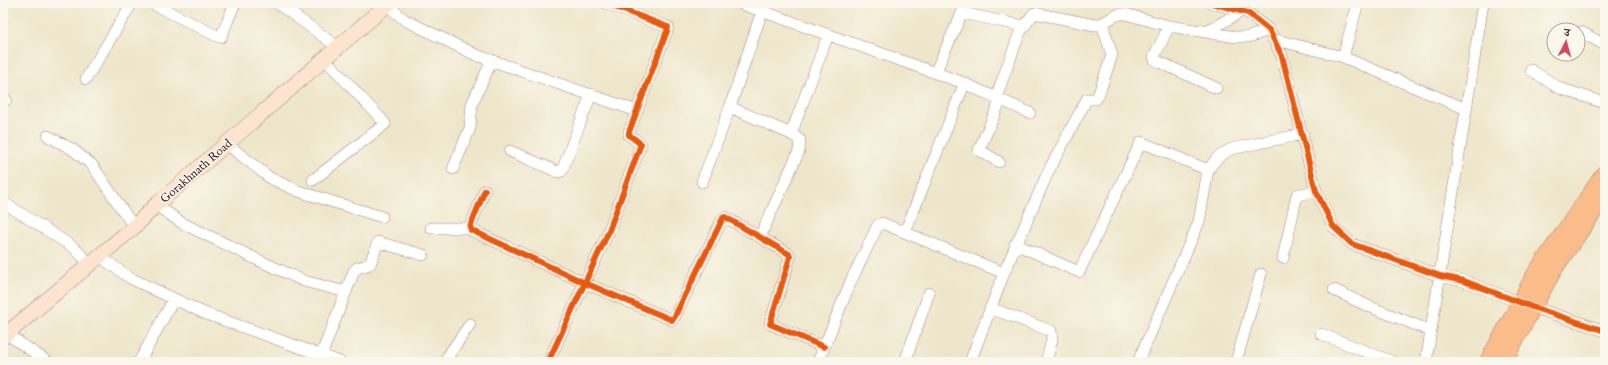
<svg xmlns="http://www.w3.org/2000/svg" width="1608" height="365" font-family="'IM FELL English','Noto Serif Devanagari',serif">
<rect width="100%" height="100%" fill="#fbf7ec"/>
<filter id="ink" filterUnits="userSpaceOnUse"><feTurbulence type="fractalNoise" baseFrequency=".025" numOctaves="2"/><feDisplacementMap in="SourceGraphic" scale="8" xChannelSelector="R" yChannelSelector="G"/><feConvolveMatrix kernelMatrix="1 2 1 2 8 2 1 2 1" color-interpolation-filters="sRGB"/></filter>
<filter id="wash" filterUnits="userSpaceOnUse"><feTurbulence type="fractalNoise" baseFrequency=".012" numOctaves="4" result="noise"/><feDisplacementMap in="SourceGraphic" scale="16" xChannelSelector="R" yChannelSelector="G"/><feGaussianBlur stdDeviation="0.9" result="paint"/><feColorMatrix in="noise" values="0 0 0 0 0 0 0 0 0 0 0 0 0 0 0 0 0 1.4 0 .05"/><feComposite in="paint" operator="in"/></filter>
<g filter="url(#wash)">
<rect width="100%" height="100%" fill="#eee6ca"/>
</g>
<g filter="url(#ink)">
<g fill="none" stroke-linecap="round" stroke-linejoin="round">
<defs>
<path id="minor" d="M151,3L219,37H221L235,3
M277,3L338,47
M739,3L961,82L963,87L905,232
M1212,3L1248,13L1269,30L1282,56L1316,191L1333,226L1352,244L1440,276L1464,281L1532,307L1605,331
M387,5L405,20L476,55L637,111
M1169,26L1154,57L1155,60L1216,88
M1206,32L1242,11
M1581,32L1605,45
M1273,39L1343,57L1466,109
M1343,57L1358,3
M1531,70L1559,88L1605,103
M935,73L962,13L1024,26
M86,79L132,3
M961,82L1030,113
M3,98L6,100
M730,107L791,134L800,140L799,151L760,237
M791,134L828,35
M48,136L72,149L92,165L134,227
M227,144L270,178L298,191L382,217
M510,151L558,172L562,171L591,94
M999,162L979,150L998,106L999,89L1020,32L1034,13L1095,25C1106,25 1114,12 1125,14L1169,26L1236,37H1249L1269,30
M453,169L470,128L472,104L492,60
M313,180L385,124L384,122L325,59
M702,182L730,107L762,11
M485,190L470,227L471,230L585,283L672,320L674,318L723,218L725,217L789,254L790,257L770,324L824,347
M3,202L73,247L89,263
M156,205L182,223L256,259L304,281L346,292
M431,228H470
M1015,244L1079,272L1141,142L1208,170
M98,255L130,278L204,313L340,362
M1283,258L1297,195L1316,191
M1004,273L1049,170L1087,99H1096L1098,96L1112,55L1102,23
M1334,290L1368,306L1431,331
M990,308L1051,331L1052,340L1046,362
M7,334L48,362
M1321,334L1393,362
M319,361L354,271L357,268L370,264L378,242L423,255
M139,362L174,299
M444,362L470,324
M548,362L608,233L641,144L629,135V132L667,31L668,27L665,26L605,3
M818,362L851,281L878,225L882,223L1004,273L970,362
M905,362L929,293
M1138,362L1199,222L1208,170L1217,158L1231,149L1303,134
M1236,362L1261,274
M1426,362L1483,3"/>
<path id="secondary" d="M3,337L134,227L156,205L389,3"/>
<path id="primary" d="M1488,362L1536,273L1605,173
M1503,362L1555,267L1605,195"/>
</defs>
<!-- minor casing -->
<use href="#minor" stroke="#9c827a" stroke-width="12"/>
<!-- secondary casing -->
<use href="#secondary" stroke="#9c827a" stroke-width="16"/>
<!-- primary casing -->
<use href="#primary" stroke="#9c827a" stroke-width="18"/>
<!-- minor -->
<use href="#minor" stroke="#fff" stroke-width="11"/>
<!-- secondary -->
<use href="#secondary" stroke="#fde4d0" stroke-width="15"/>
<!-- primary -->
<use href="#primary" stroke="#f9bc8a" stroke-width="17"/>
<defs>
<path id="cycleway" d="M1212,3L1248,13L1269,30L1282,56L1316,191L1333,226L1352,244L1440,276L1464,281L1532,307L1605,331
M485,190L470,227L471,230L585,283L672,320L674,318L723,218L725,217L789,254L790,257L770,324L824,347
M548,362L608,233L641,144L629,135V132L667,31L668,27L665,26L605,3"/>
</defs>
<!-- cycleway casing -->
<use href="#cycleway" stroke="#fbf7ec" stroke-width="8"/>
<!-- cycleway -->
<use href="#cycleway" stroke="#e8590c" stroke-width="6"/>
</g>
</g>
<g text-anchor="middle" stroke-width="3" stroke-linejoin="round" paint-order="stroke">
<!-- street labels -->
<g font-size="12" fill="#4a1f2b" stroke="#fbf7ec">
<text transform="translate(196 171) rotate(-41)" y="4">Gorakhnath Road</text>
</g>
</g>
<!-- margin -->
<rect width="1608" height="365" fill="none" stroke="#fbf7ec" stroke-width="16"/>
<!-- north arrow -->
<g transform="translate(1566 42) rotate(6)"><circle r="19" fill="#fbf7ec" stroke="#b4a19f"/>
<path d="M0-3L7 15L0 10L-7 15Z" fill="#d1495b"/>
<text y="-6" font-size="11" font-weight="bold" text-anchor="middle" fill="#4a1f2b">उ</text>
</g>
</svg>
